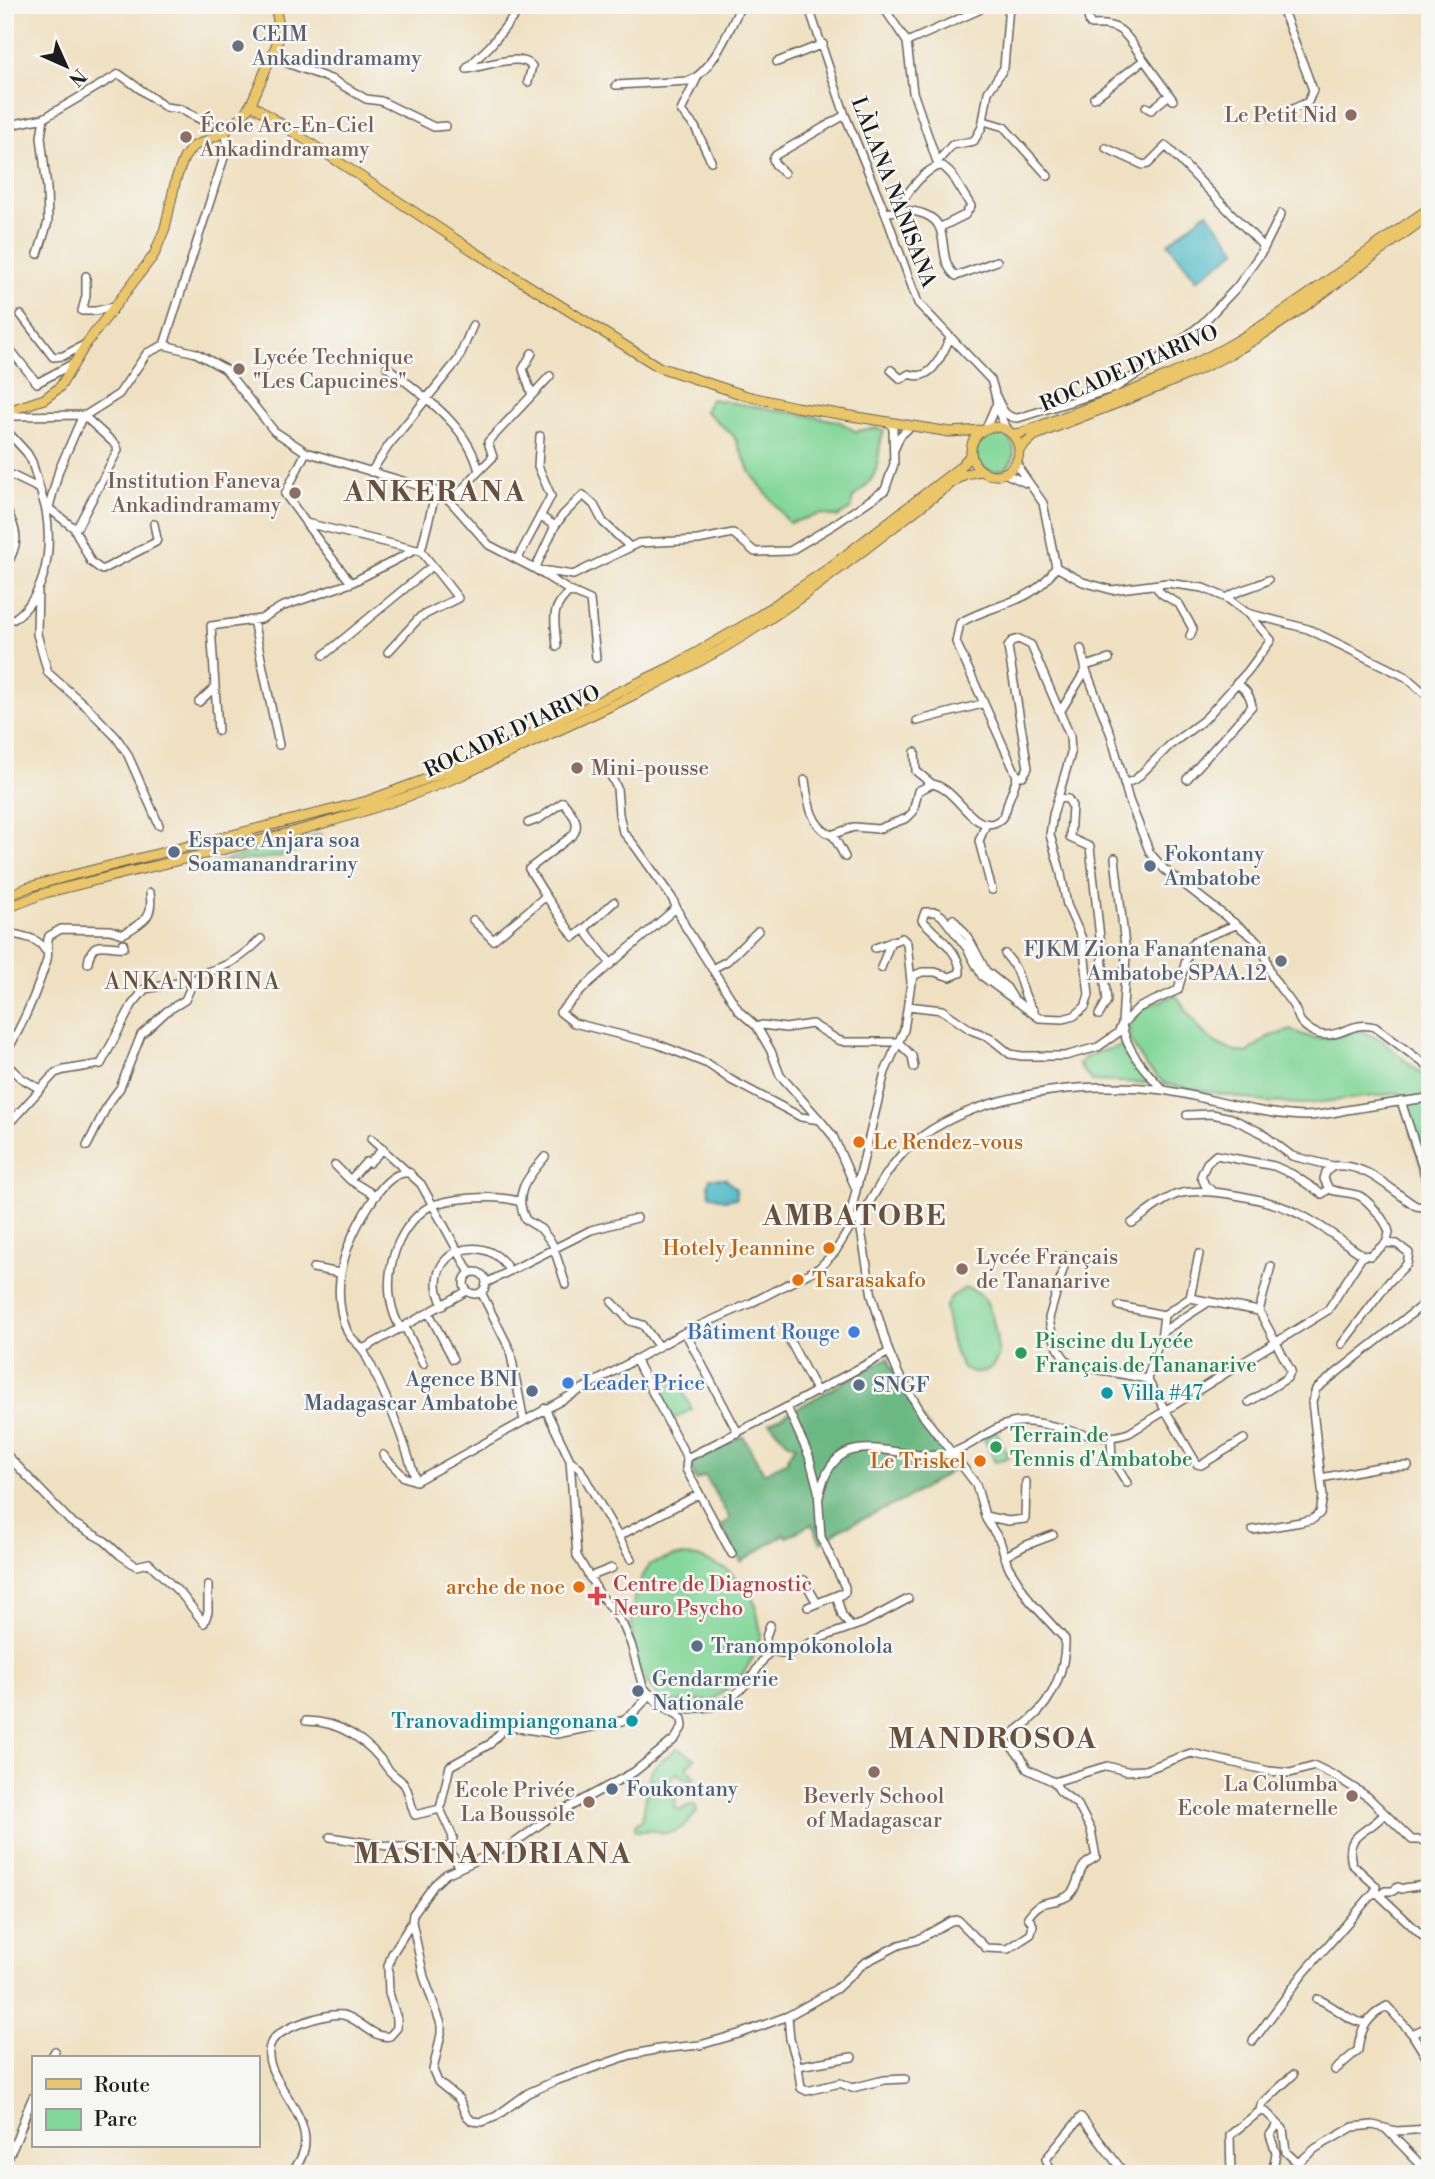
<svg xmlns="http://www.w3.org/2000/svg" width="1435" height="2179" font-family="'Libre Bodoni',serif">
<rect width="100%" height="100%" fill="#f6f6f2"/>
<filter id="ink" filterUnits="userSpaceOnUse"><feTurbulence type="fractalNoise" baseFrequency=".0143" numOctaves="2"/><feDisplacementMap in="SourceGraphic" scale="14" xChannelSelector="R" yChannelSelector="G"/><feConvolveMatrix kernelMatrix="1 2 1 2 8 2 1 2 1" color-interpolation-filters="sRGB"/></filter>
<filter id="wash" filterUnits="userSpaceOnUse"><feTurbulence type="fractalNoise" baseFrequency=".00686" numOctaves="4" result="noise"/><feDisplacementMap in="SourceGraphic" scale="28" xChannelSelector="R" yChannelSelector="G"/><feGaussianBlur stdDeviation="1.57" result="paint"/><feColorMatrix in="noise" values="0 0 0 0 0 0 0 0 0 0 0 0 0 0 0 0 0 1.4 0 .05"/><feComposite in="paint" operator="in"/></filter>
<g filter="url(#wash)">
<rect width="100%" height="100%" fill="#efe0c1"/>
<!-- green -->
<path fill="#84d79a" stroke="#507a5b" stroke-width="2" d="M711,399L838,421L855,431L876,428L884,431C878,444 880,459 875,472C871,483 860,491 852,499V508L837,517L820,514L789,523L751,473L734,436L705,411Z
M976 452a19 19 0 1 1 38 0a19 19 0 1 1-38 0Z
M321,834L313,847L277,857L215,863Z
M1176,995C1197,1026 1207,1048 1247,1053L1268,1037L1292,1030C1321,1045 1331,1037 1360,1030L1381,1040L1425,1077V1088L1430,1099V1188L1416,1149L1400,1093L1305,1104L1265,1102L1165,1084L1148,1068L1131,1042L1128,1022L1147,1006Z
M1120,1046C1126,1050 1145,1075 1151,1083L1092,1081L1080,1067L1079,1063L1084,1058L1096,1053Z
M965,1288C995,1291 994,1331 999,1354C996,1364 989,1371 979,1373C953,1378 949,1326 945,1308L951,1297Z
M678,1382L692,1409L674,1419L657,1392Z
M997,1431L1008,1457L995,1462L983,1437Z
M675,1556L698,1557L726,1569L747,1587L756,1606L761,1634L756,1652L741,1677L713,1700L665,1703C655,1694 647,1686 641,1674C630,1651 629,1612 637,1588C640,1580 646,1572 650,1564Z
M677,1748L695,1758L687,1767L695,1778L686,1780L677,1773L669,1780L676,1797L674,1808L680,1810L687,1806L695,1805L697,1811C691,1821 677,1835 663,1833C660,1833 656,1830 652,1830C645,1830 642,1833 635,1830V1825L642,1820L650,1773L655,1766Z"/>
<!-- forest -->
<path fill="#6bb882" stroke="#446a4f" stroke-width="2" d="M888,1358C903,1399 932,1432 960,1466L904,1500L842,1528L821,1543L812,1524L787,1537L785,1534L741,1562L721,1526L730,1519L705,1476L696,1480L689,1464L743,1436L764,1473L788,1461L787,1457L796,1446L788,1443L770,1423Z"/>
<!-- water -->
<path fill="#4cb9c6" stroke="#346a71" stroke-width="2" d="M1207,212L1237,250L1197,280L1168,243Z
M710,1178H725L736,1189L737,1198L724,1200L710,1195L708,1186Z"/>
</g>
<g filter="url(#ink)">
<g fill="none" stroke-linecap="round" stroke-linejoin="round">
<defs>
<path id="minor" d="M808,5L845,115L886,215L918,303L991,380C999,402 994,411 1009,431
M882,5L907,42L913,92L937,162L952,145L974,141L982,127L988,92L1004,68L1009,5
M1048,5L1055,8L1065,5
M1085,5L1090,24L1092,25C1124,22 1127,37 1144,60L1094,98
M907,42L979,10
M271,57L333,80L366,99L381,101L434,127L446,126
M1144,60L1173,100
M777,62L823,44
M467,68L490,46L523,5
M467,69C484,67 520,52 532,66L528,82
M697,78L681,111L695,127L711,161
M616,85L689,81C712,72 731,27 741,5
M1146,107L1151,110L1168,96
M1273,118L1308,102L1313,90L1282,8L1287,5
M984,121L1004,127L1048,176
M5,126L44,118L119,74L165,107L180,109L225,132L228,145L164,345
M1106,148L1143,165L1148,164L1166,146L1261,244L1263,250
M784,173L775,164L773,159L776,155L845,115
M899,210C904,195 927,165 943,166L952,175L971,206L965,215L941,227
M885,213C900,210 910,209 924,214C954,225 934,258 956,276L997,261
M38,254L48,222L47,188L41,137L44,118
M86,276V296L82,311H96L113,307
M21,315L53,357L63,356L86,344
M5,343L37,383L74,363
M387,367C423,396 467,424 479,471L451,502
M891,370L901,379L909,374C932,383 942,354 950,338
M532,395L523,369L532,353
M996,396C1001,406 1004,418 1018,418L1115,388L1147,368L1203,323L1237,287L1263,250L1281,214
M5,413L15,416L86,415L119,394L147,353L164,345L196,353L225,369L274,431L306,452L436,491L451,502L489,545L535,569L573,575L639,543L698,540L733,533L755,552L790,551L832,526L885,490L894,464L893,429L890,423
M986,428L995,407
M5,429L27,453L32,462L46,510H51L74,528L78,526L118,450L116,445L83,415L59,470L49,507L46,510C52,547 48,594 14,619L5,618
M895,448L900,436L911,426
M306,452L285,494L306,523L421,551L458,598L420,617L388,652
M479,471L493,457L488,442L550,376
M5,472L38,488
M371,472L389,445L458,360L473,325
M1004,473L1026,483
M5,506C18,534 21,541 5,568
M540,516L555,526L535,569L570,591C549,610 555,620 557,646
M306,524L351,583
M555,526L563,515L583,495L594,505L603,522L630,547
M74,528L91,562L102,570L156,542L157,539L154,524
M421,551L436,491
M517,560L551,496L538,466L540,436
M1056,567L1083,582L1112,590L1167,583L1203,588L1227,598L1247,613L1308,629L1406,677L1430,698
M1154,585L1162,594L1179,604L1193,629L1190,636
M38,588L37,634L48,673L88,708L116,737L127,753L159,825
M570,591L590,600L596,658
M1227,598C1240,588 1254,588 1268,580
M253,620L279,745
M1081,649L1086,670L1111,735L1129,800L1150,853L1164,869L1259,942C1268,955 1266,965 1272,976C1278,987 1288,997 1294,1007C1297,1012 1298,1018 1301,1022C1306,1028 1316,1035 1324,1035C1344,1036 1351,1021 1375,1027L1430,1068
M324,655L432,566
M1085,666L1109,659
M199,702L215,687
M1060,712L1086,670
M917,721L982,704
M218,731L211,626L261,619L281,607L351,583L413,551
M915,752L916,771L932,784
M611,776L617,788L619,814L623,832L635,846L672,898L685,926L739,1011L757,1027L771,1051L780,1075L820,1120L801,1117L731,1080L708,1064L657,1044L574,1023L560,1012L591,981L676,908
M1187,779L1252,706C1250,694 1245,689 1236,683
M805,780C808,801 810,825 831,835L854,827L878,829L907,818L913,812L918,791L932,784C957,788 970,830 994,823C1004,819 1006,812 1008,802C1011,793 1015,786 1017,776
M1124,784L1136,779L1170,745L1205,719L1248,671L1271,640L1248,613
M1058,798L1068,799L1072,806L1070,838L1090,847L1107,1001L1099,1015
M528,823L539,819L563,802C571,813 582,822 573,835L529,869L546,896
M986,824L979,841L992,890
M833,835L845,857
M953,919L968,937L986,971L1007,988L1015,1001
M473,920L493,940L546,896L574,937L584,929L611,964
M5,925L13,934C26,937 38,938 45,950
M584,929L614,902
M875,948L902,938L907,943L911,982
M1005,954C1024,974 1018,991 1034,1011
M88,963C92,936 106,949 124,947L123,943
M881,968L891,941
M712,969L727,961L758,931
M194,980C203,973 208,971 219,968C235,962 249,951 261,939
M908,1006L942,1010L971,1030L989,1037L1010,1054L1022,1056H1065L1098,1047L1118,1033L1122,1024L1126,955L1115,858
M757,1027L762,1025L786,1028L812,1024L838,1040L845,1042H898L912,1056L914,1067
M5,1054C22,1027 36,993 46,963C50,954 45,945 49,936L61,929L110,930L123,934C143,922 154,918 150,893
M5,1063L21,1078L40,1089
M1163,1090C1145,1070 1126,1051 1122,1024L1138,1008L1178,990L1189,949L1195,941L1236,925
M1187,1115L1212,1114L1231,1118L1260,1132L1292,1156L1333,1166
M820,1120L833,1136L856,1189
M5,1128L55,1073L64,1070L101,1064L132,1005L145,989L194,980L185,1000L167,1011L141,1035L120,1088L108,1104L87,1146
M371,1139L421,1184L470,1273
M545,1157C528,1177 512,1194 526,1220L541,1229L552,1243L566,1285
M335,1165L350,1180L376,1196
M410,1173C392,1171 379,1190 370,1204C346,1241 329,1287 347,1331C351,1340 360,1344 364,1352C386,1393 403,1437 416,1481
M350,1180L366,1162L369,1163L383,1149
M1211,1190L1205,1185L1201,1176L1207,1163L1216,1155L1274,1166L1292,1174L1322,1194L1329,1189
M1132,1223C1146,1214 1162,1199 1178,1194C1206,1186 1273,1200 1299,1214C1322,1225 1342,1242 1363,1255L1370,1256L1386,1243C1387,1239 1389,1236 1389,1232C1387,1222 1366,1197 1357,1195C1347,1192 1339,1193 1329,1189L1324,1179L1326,1172L1333,1166C1366,1162 1390,1190 1416,1206L1423,1207L1428,1199L1425,1175L1401,1101
M850,1228L851,1211L885,1072L904,1030L911,983L915,975L922,972H935L950,977L960,973C961,952 936,935 922,920L925,912H936L942,916L967,948L982,976L1039,1018L1063,1019L1074,1016L1085,1007L1089,995L1083,941L1067,905L1060,869L1050,835L1053,815L1071,753L1070,736L1031,645L1019,639L1012,641L1008,647L1028,768L1023,776H1017L956,642L960,623C994,602 1032,606 1056,567L1043,503L1020,470L1017,460
M1067,1256L1049,1318C1051,1334 1058,1353 1070,1364L1147,1379
M313,1268L340,1273
M464 1283a11 11 0 1 1 22 0a11 11 0 1 1-22 0Z
M486,1283L591,1230L637,1218
M481,1292L510,1350L524,1421
M1190,1298L1199,1254
M612,1302L630,1321L643,1325L658,1346
M443,1306C440,1299 437,1291 437,1284C437,1243 493,1236 509,1271
M1119,1306L1164,1315L1190,1298L1259,1311
M429,1313L453,1359
M1164,1315L1162,1332L1207,1303
M405,1327L423,1364
M401,1329C379,1293 389,1237 424,1210C442,1197 499,1194 520,1202
M685,1332L738,1433
M1162,1332L1147,1379L1197,1464L1201,1465L1244,1439
M790,1341L817,1392
M1342,1344L1389,1282L1407,1264L1409,1253L1397,1244L1386,1243
M363,1349L467,1291
M635,1359L687,1458L686,1469L732,1554
M1249,1402L1287,1378L1291,1371L1259,1311L1271,1266
M1111,1439L1112,1459L1127,1483
M5,1453L71,1522L105,1541L120,1555L136,1566L149,1563L182,1595L204,1623L208,1612V1585
M383,1455L404,1477L416,1481L685,1332L751,1303L819,1268L835,1252L854,1221L862,1215C876,1192 889,1165 910,1146C969,1093 1087,1080 1163,1090C1207,1097 1260,1115 1304,1116C1318,1116 1332,1113 1346,1110C1374,1106 1402,1101 1430,1098
M687,1458L787,1407
M570,1460L580,1469L631,1559
M1321,1478L1379,1467L1408,1466
M819,1497C836,1413 900,1467 951,1453C975,1446 992,1424 1019,1422C1054,1419 1092,1447 1129,1433L1328,1310L1363,1255
M985,1516L1008,1521L1025,1519L1026,1482
M1253,1530L1301,1522L1313,1519L1320,1513L1323,1497L1312,1402L1316,1389L1430,1299
M619,1536L699,1494
M1004,1557L1024,1546L1053,1535
M589,1577L612,1568
M804,1580L817,1603
M808,1607L840,1594
M850,1626L842,1615L837,1598L845,1592V1587L821,1537L818,1490L809,1456L787,1407L889,1352
M767,1654L766,1637L770,1625
M673,1711C715,1704 720,1715 751,1678C758,1669 762,1658 771,1651L788,1654L820,1638L863,1623L908,1599
M306,1721C340,1721 369,1741 388,1769C392,1775 399,1778 404,1784C410,1792 410,1806 415,1815L440,1809L453,1837L450,1852L460,1867
M1054,1782L1107,1766L1126,1771L1145,1770L1191,1753L1269,1771L1290,1773L1315,1766L1335,1776L1368,1797L1412,1840H1425L1430,1845
M440,1809L450,1766L490,1744L506,1726L557,1734L622,1721L636,1710L650,1695
M330,1837L394,1847H450
M1375,1891L1430,1943
M1380,1895L1385,1891H1393L1398,1887L1402,1889C1411,1885 1423,1889 1430,1879
M412,1922L424,1977L441,2024V2034L433,2070L438,2082L459,2099L466,2115L472,2121L481,2122L495,2117L528,2093L555,2081L630,2055L659,2049L700,2045L742,2033L788,2016L836,1989L864,1963L899,1945L917,1940L951,1921L958,1920L986,1948L1008,1949L1031,1934L1033,1925L1028,1917C1043,1896 1049,1906 1066,1897C1077,1892 1077,1876 1083,1867C1085,1863 1092,1860 1096,1857L1091,1830L1078,1805L1060,1791L1054,1782L1027,1769L1021,1757L1005,1740C1013,1732 1023,1727 1031,1719C1053,1701 1066,1667 1065,1639L1030,1601L1008,1566L1000,1541L986,1519L976,1484L924,1417L899,1375L889,1352L872,1296L859,1218
M1317,1999C1335,2005 1346,2021 1365,2023
M788,2016L790,2039L798,2066L852,2057
M1412,2034L1430,2026
M1253,2041L1303,1974L1375,1891L1376,1886L1352,1864C1344,1832 1367,1835 1384,1814
M51,2058L55,2051
M798,2066L801,2088L807,2091L840,2083L852,2088L884,2080L905,2079
M1335,2070L1358,2050C1360,2029 1368,2016 1387,2006L1412,2034L1430,2063
M1278,2124L1283,2129L1286,2152L1298,2163L1316,2148L1353,2127L1373,2125L1396,2131L1430,2129
M1386,2129L1420,2164L1430,2170
M5,2162C19,2142 22,2119 33,2097
M289,2174C339,2126 254,2081 271,2043C277,2028 328,2012 343,2015C359,2018 374,2040 390,2036L397,2028V2019L389,1993L388,1966L392,1954L412,1922L413,1914L434,1885L446,1874L513,1844L549,1818L634,1772L675,1739L683,1726L682,1719L678,1715L660,1705L643,1687L631,1644L623,1625L599,1593L577,1556L570,1460L545,1408
M1052,2174L1046,2159L1081,2117L1125,2174
M1231,2174L1230,2135L1260,2111
M1272,2174L1276,2153L1270,2135L1278,2124L1266,2112L1260,2111L1261,2105L1293,2075"/>
<path id="major" d="M251,104L478,254L659,367L747,396L796,407L950,432L983,430
M5,412L44,399L60,387L86,344L154,255L165,228L176,179L184,158L192,147L225,132L242,116L251,104L278,41L280,32L275,5
M971 451a24 24 0 1 1 48 0a24 24 0 1 1-48 0Z
M1012,434L1021,433C1090,406 1163,383 1228,346C1299,306 1362,253 1430,208
M1019,450L1034,436C1103,407 1175,385 1241,348C1307,309 1367,259 1430,215
M5,897L29,887L73,875L367,801L467,764L673,666L748,623L826,570L960,467L969,457L971,451
M5,909L45,893C184,856 329,832 462,775C548,734 637,697 720,650C804,601 879,537 957,479L965,474L981,471"/>
</defs>
<!-- minor casing -->
<use href="#minor" stroke="#666156" stroke-width="10"/>
<!-- major casing -->
<use href="#major" stroke="#666156" stroke-width="11"/>
<!-- minor -->
<use href="#minor" stroke="#fff" stroke-width="7"/>
<!-- major -->
<use href="#major" stroke="#eac669" stroke-width="9"/>
</g>
</g>
<!-- markers -->
<g fill="#6b7280" stroke="#f6f6f2" stroke-width="2.5">
<circle cx="238" cy="46" r="7"/>
<circle cx="1281" cy="961" r="7"/>
</g>
<g fill="#8d6e63" stroke="#f6f6f2" stroke-width="2.5">
<circle cx="1351" cy="115" r="7"/>
<circle cx="186" cy="137" r="7"/>
<circle cx="239" cy="369" r="7"/>
<circle cx="295" cy="493" r="7"/>
<circle cx="577" cy="768" r="7"/>
<circle cx="962" cy="1269" r="7"/>
<circle cx="874" cy="1772" r="7"/>
<circle cx="1352" cy="1796" r="7"/>
<circle cx="589" cy="1802" r="7"/>
</g>
<g fill="#5c6f8a" stroke="#f6f6f2" stroke-width="2.5">
<circle cx="174" cy="852" r="7"/>
<circle cx="1150" cy="866" r="7"/>
<circle cx="859" cy="1385" r="7"/>
<circle cx="532" cy="1391" r="7"/>
<circle cx="697" cy="1646" r="7"/>
<circle cx="638" cy="1691" r="7"/>
<circle cx="612" cy="1789" r="7"/>
</g>
<g fill="#e8710a" stroke="#f6f6f2" stroke-width="2.5">
<circle cx="859" cy="1142" r="7"/>
<circle cx="829" cy="1248" r="7"/>
<circle cx="798" cy="1280" r="7"/>
<circle cx="980" cy="1461" r="7"/>
<circle cx="579" cy="1587" r="7"/>
</g>
<g fill="#3f7fe0" stroke="#f6f6f2" stroke-width="2.5">
<circle cx="854" cy="1332" r="7"/>
<circle cx="568" cy="1383" r="7"/>
</g>
<g fill="#2e9e5b" stroke="#f6f6f2" stroke-width="2.5">
<circle cx="1021" cy="1353" r="7"/>
<circle cx="996" cy="1447" r="7"/>
</g>
<g fill="#0f9aa8" stroke="#f6f6f2" stroke-width="2.5">
<circle cx="1107" cy="1393" r="7"/>
<circle cx="632" cy="1721" r="7"/>
</g>
<path fill="#e0444e" stroke="#f6f6f2" stroke-width="2.5" d="M593.5 1585.5h7v7h7v7h-7v7h-7v-7h-7v-7h7z"/>
<g text-anchor="middle" stroke-width="5" stroke-linejoin="round" paint-order="stroke">
<!-- worship labels -->
<g font-size="21" fill="#5b616d" stroke="#f6f6f2" text-anchor="start">
<text x="252" y="41">CEIM<tspan x="252" dy="24">Ankadindramamy</tspan></text>
<text x="1267" y="956" text-anchor="end">FJKM Ziona Fanantenana<tspan x="1267" dy="24">Ambatobe SPAA.12</tspan></text>
</g>
<!-- education labels -->
<g font-size="21" fill="#785e54" stroke="#f6f6f2" text-anchor="end">
<text x="1337" y="122">Le Petit Nid</text>
<text x="200" y="132" text-anchor="start">École Arc-En-Ciel<tspan x="200" dy="24">Ankadindramamy</tspan></text>
<text x="253" y="364" text-anchor="start">Lycée Technique<tspan x="253" dy="24">"Les Capucines"</tspan></text>
<text x="281" y="488">Institution Faneva<tspan x="281" dy="24">Ankadindramamy</tspan></text>
<text x="591" y="775" text-anchor="start">Mini-pousse</text>
<text x="976" y="1264" text-anchor="start">Lycée Français<tspan x="976" dy="24">de Tananarive</tspan></text>
<text x="1338" y="1791">La Columba<tspan x="1338" dy="24">Ecole maternelle</tspan></text>
<text x="575" y="1797">Ecole Privée<tspan x="575" dy="24">La Boussole</tspan></text>
<text x="874" y="1803" text-anchor="middle">Beverly School<tspan x="874" dy="24">of Madagascar</tspan></text>
</g>
<!-- street labels -->
<g font-size="21" fill="#1c1c1c" stroke="#f6f6f2">
<text transform="translate(894 192) rotate(69)" y="7">LÀLANA NANISANA</text>
<text transform="translate(1129 368) rotate(-23)" y="7">ROCADE D'IARIVO</text>
<text transform="translate(512 731) rotate(-25)" y="7">ROCADE D'IARIVO</text>
</g>
<!-- service labels -->
<g font-size="21" fill="#4e5e75" stroke="#f6f6f2" text-anchor="start">
<text x="188" y="847">Espace Anjara soa<tspan x="188" dy="24">Soamanandrariny</tspan></text>
<text x="1164" y="861">Fokontany<tspan x="1164" dy="24">Ambatobe</tspan></text>
<text x="518" y="1386" text-anchor="end">Agence BNI<tspan x="518" dy="24">Madagascar Ambatobe</tspan></text>
<text x="873" y="1392">SNGF</text>
<text x="711" y="1653">Tranompokonolola</text>
<text x="652" y="1686">Gendarmerie<tspan x="652" dy="24">Nationale</tspan></text>
<text x="626" y="1796">Foukontany</text>
</g>
<!-- food labels -->
<g font-size="21" fill="#c56008" stroke="#f6f6f2" text-anchor="end">
<text x="873" y="1149" text-anchor="start">Le Rendez-vous</text>
<text x="815" y="1255">Hotely Jeannine</text>
<text x="812" y="1287" text-anchor="start">Tsarasakafo</text>
<text x="966" y="1468">Le Triskel</text>
<text x="565" y="1594">arche de noe</text>
</g>
<!-- shop labels -->
<g font-size="21" fill="#366cbe" stroke="#f6f6f2" text-anchor="end">
<text x="840" y="1339">Bâtiment Rouge</text>
<text x="582" y="1390" text-anchor="start">Leader Price</text>
</g>
<!-- leisure labels -->
<g font-size="21" fill="#27864d" stroke="#f6f6f2" text-anchor="start">
<text x="1035" y="1348">Piscine du Lycée<tspan x="1035" dy="24">Français de Tananarive</tspan></text>
<text x="1010" y="1442">Terrain de<tspan x="1010" dy="24">Tennis d'Ambatobe</tspan></text>
</g>
<!-- culture labels -->
<g font-size="21" fill="#0d838f" stroke="#f6f6f2" text-anchor="start">
<text x="1121" y="1400">Villa #47</text>
<text x="618" y="1728" text-anchor="end">Tranovadimpiangonana</text>
</g>
<!-- health labels -->
<g font-size="21" fill="#be3a42" stroke="#f6f6f2" text-anchor="start">
<text x="613" y="1591">Centre de Diagnostic<tspan x="613" dy="24">Neuro Psycho</tspan></text>
</g>
<!-- neighbourhood labels -->
<g font-size="23" letter-spacing="2" fill="#67503d" stroke="#f6f6f2">
<text x="193" y="989">ANKANDRINA</text>
</g>
<!-- district labels -->
<g font-size="28" font-weight="bold" letter-spacing="2" fill="#67503d" stroke="#f6f6f2">
<text x="435" y="501">ANKERANA</text>
<text x="855" y="1225">AMBATOBE</text>
<text x="993" y="1748">MANDROSOA</text>
<text x="493" y="1863">MASINANDRIANA</text>
</g>
</g>
<!-- margin -->
<rect width="1435" height="2179" fill="none" stroke="#f6f6f2" stroke-width="28"/>
<!-- legend -->
<rect x="32" y="2056" width="228" height="91" fill="#f6f6f2" stroke="#9f9f9c" stroke-width="2"/>
<rect x="46" y="2079" width="35" height="10" fill="#eac669" stroke="#9f9f9c" stroke-width="2"/>
<text x="94" y="2092" font-size="21" fill="#1c1c1c">Route</text>
<rect x="46" y="2109" width="35" height="21" fill="#84d79a" stroke="#9f9f9c" stroke-width="2"/>
<text x="94" y="2126" font-size="21" fill="#1c1c1c">Parc</text>
<!-- north arrow -->
<g transform="translate(66 66) rotate(135)" stroke="#f6f6f2" stroke-width="5" paint-order="stroke">
<path d="M0-5L12 26L0 18L-12 26Z" fill="#1c1c1c"/>
<text y="-10" font-size="19" font-weight="bold" text-anchor="middle" fill="#1c1c1c">N</text>
</g>
</svg>
